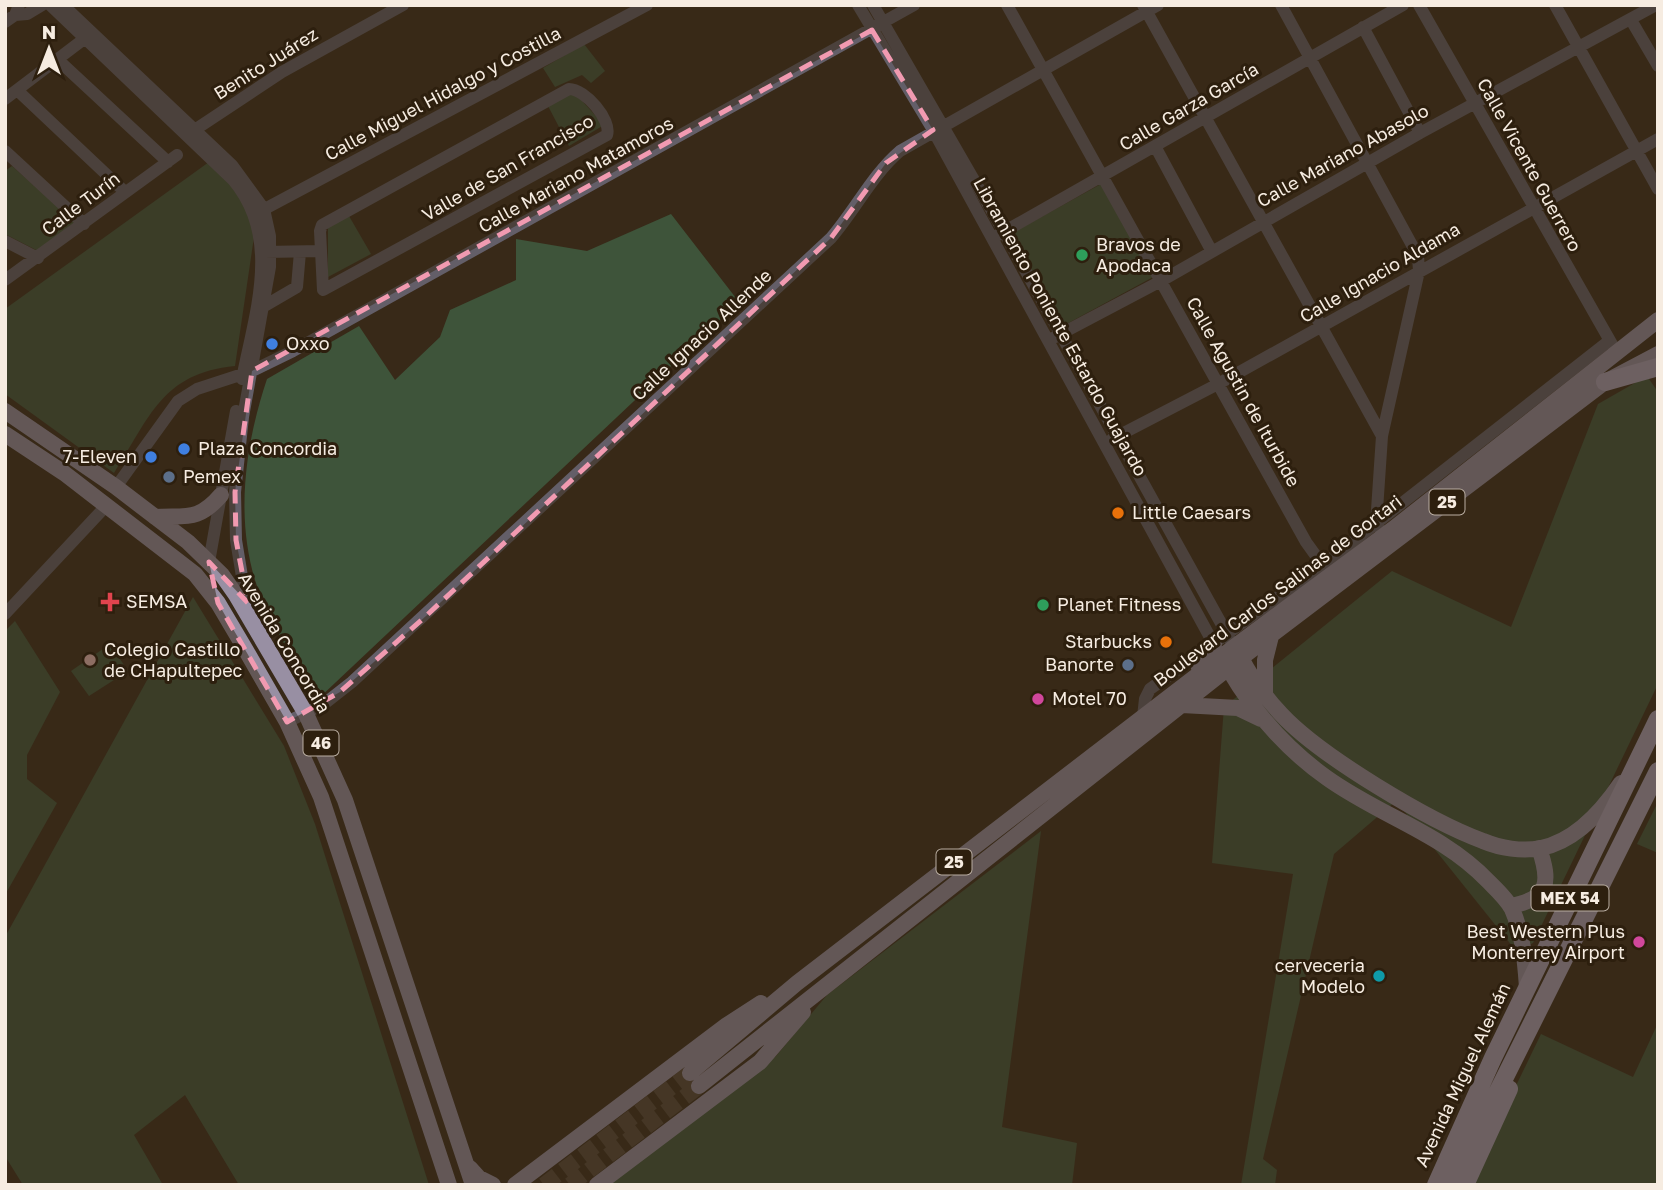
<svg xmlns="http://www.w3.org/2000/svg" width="1663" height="1190" font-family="'Golos Text',sans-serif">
<rect width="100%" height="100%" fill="#382918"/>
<!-- green -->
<path fill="#3e543a" d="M584,44L605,71L591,83L582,75L555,87L543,68Z
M574,92L604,125L569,146L548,106Z
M209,162L245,201L254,237L235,366C162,373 150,417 114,473L5,394V309Z
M12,166L75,222L38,251L5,234V171Z
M1101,184L1155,276L1061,327L1009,235Z
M671,214L739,302L318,699C295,661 268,622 255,580C235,514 246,442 267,379L359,326L395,380L440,337L450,310L516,280V239L587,251Z
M349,216L371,254L328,277V225Z
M1647,376L1658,392V684L1533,943L1517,952L1396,801L1334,854L1263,1159L1277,1170L1275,1185H1241L1293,874L1212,863L1224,707L1392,571L1511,627L1598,404Z
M193,597L284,746L315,824L429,1185H239L185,1095L134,1135L163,1185H23L5,1156V937Z
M15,621L60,692L27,755V779L57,803L5,895V631Z
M110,644L128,671L89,696L71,671Z
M1658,802V853L1637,844Z
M1041,831L1002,1127L1077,1143L1072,1185H607L776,1056L827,995Z
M1658,1023V1185H1468L1541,1034L1633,1077Z"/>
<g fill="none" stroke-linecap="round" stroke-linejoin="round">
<!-- major-tunnel -->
<path stroke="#544636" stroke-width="16" stroke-dasharray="16 8" stroke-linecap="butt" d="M544,1185L690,1073
M570,1185L699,1086"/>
<!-- minor -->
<path stroke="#635e68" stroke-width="12" d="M50,5L233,180C282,238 255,312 242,379
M63,5L232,165L264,209L270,236V267L243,417L235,492L236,540L248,613
M858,5L933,130L1217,650
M873,5L1004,232L1237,652
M1007,5L1306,542L1329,574
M1143,5L1382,436
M1281,5L1418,256L1419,271L1382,436L1376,525L1379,528
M1419,5L1613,346
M1555,5L1658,189
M15,15L27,14L42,5
M1631,20L1658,66
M5,22L15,15L19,5
M1363,27L1420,133
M57,59L168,162
M569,89C585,89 612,120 607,135L323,290L320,231L322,225Z
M17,90L125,192
M5,99L88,36
M190,133L282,72L403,5
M1155,146L1211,250
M5,151L84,224
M259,212L647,5
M998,235L1403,5
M5,241L38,258
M265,252L321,251
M5,280L177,155
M261,308L297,287L300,252
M1053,338L1161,281L1420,133L1656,5
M1112,439L1218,384L1658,139
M116,487L178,401L197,389L252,371L293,351L914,5
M209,562L236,411
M5,614L107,505
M1143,717L1145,699L1150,689L1323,565L1609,341
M287,722L324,704L352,682L831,238C855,210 873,174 900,151L1158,5"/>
<!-- major -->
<path stroke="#988fa3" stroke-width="16" d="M5,411L116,487L188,542L222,575L236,595L306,714L345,800L473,1185
M5,434L64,473L195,574L218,603L244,647L287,722L321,797L449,1185
M155,517C186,515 198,522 221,495
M1241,658C1251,677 1266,698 1281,714C1320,756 1429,821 1483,841C1500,848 1522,852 1541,848C1576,841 1602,811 1621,783
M1199,668L1214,644
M1228,668C1253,711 1286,749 1327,778C1380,816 1442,833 1488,881C1496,889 1507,899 1512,909C1523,934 1525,960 1527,987
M1265,693V660L1271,636
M1182,705L1238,708L1261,719
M1510,906C1549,899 1551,883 1539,848
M690,1073L797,983L1234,647L1393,529L1658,320
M699,1086L1241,658L1605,382L1658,354
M470,1168L479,1178L493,1185
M515,1185L727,1025L761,1003
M597,1185L760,1062L803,1012"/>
<!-- highway -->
<path stroke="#ada2ba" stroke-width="18" d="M1605,382L1658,367
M1436,1185L1493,1058L1658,719
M1451,1185L1658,771
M1465,1185L1509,1089"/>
</g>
<!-- marked area -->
<path d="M0 0H1663V1190H0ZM872,30L933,130L886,163L831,238L426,616L340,692L287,722L218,603L209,562L248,603L236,540L235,492L252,371Z" fill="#382918" fill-opacity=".55" fill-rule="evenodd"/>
<path fill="none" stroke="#f19ab1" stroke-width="5" stroke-dasharray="14 9" stroke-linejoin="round" d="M872,30L933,130L886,163L831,238L426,616L340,692L287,722L218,603L209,562L248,603L236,540L235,492L252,371Z"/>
<!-- markers -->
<g fill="#2e9e5b" stroke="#2d1f0e" stroke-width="2.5">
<circle cx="1082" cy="255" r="7"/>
<circle cx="1043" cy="605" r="7"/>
</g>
<g fill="#3f7fe0" stroke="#2d1f0e" stroke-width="2.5">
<circle cx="272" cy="344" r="7"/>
<circle cx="184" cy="449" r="7"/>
<circle cx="151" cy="457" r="7"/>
</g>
<g fill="#5c6f8a" stroke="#2d1f0e" stroke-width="2.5">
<circle cx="169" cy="477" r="7"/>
<circle cx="1128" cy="665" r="7"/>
</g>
<g fill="#e8710a" stroke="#2d1f0e" stroke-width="2.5">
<circle cx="1118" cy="513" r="7"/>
<circle cx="1166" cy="642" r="7"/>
</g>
<path fill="#e0444e" stroke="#2d1f0e" stroke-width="2.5" d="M106.5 591.5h7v7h7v7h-7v7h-7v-7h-7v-7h7z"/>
<circle fill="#8d6e63" stroke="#2d1f0e" stroke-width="2.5" cx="90" cy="660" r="7"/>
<g fill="#d1479c" stroke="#2d1f0e" stroke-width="2.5">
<circle cx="1038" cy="699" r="7"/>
<circle cx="1639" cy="942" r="7"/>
</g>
<circle fill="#0f9aa8" stroke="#2d1f0e" stroke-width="2.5" cx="1379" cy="976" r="7"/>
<g text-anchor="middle" stroke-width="6" stroke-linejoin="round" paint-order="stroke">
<!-- shield labels -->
<g fill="#2d1f0e" stroke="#baaea2" stroke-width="2">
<rect x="1429.5" y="489.5" width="35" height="25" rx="5"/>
<rect x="303.5" y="730.5" width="35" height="25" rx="5"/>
<rect x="936.5" y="849.5" width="35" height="25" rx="5"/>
<rect x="1531.5" y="885.5" width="77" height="25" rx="5"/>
</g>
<g font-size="16" font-weight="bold" fill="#f6ece1">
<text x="1447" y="508">25</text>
<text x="321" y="749">46</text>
<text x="954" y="868">25</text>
<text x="1570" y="904">MEX 54</text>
</g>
<!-- street labels -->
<g font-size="18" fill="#f6ece1" stroke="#2d1f0e">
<text transform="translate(266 64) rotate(-32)" y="6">Benito Juárez</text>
<text transform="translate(443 94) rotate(-28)" y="6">Calle Miguel Hidalgo y Costilla</text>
<text transform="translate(1189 107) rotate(-30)" y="6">Calle Garza García</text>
<text transform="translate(1343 156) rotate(-29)" y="6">Calle Mariano Abasolo</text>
<text transform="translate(1529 165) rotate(61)" y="6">Calle Vicente Guerrero</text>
<text transform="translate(508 168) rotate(-30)" y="6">Valle de San Francisco</text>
<text transform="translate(576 175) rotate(-29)" y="6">Calle Mariano Matamoros</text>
<text transform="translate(81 204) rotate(-37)" y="6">Calle Turín</text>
<text transform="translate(1380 273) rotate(-30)" y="6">Calle Ignacio Aldama</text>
<text transform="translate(1060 327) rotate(61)" y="6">Libramiento Poniente Estardo Guajardo</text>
<text transform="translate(702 335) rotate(-43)" y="6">Calle Ignacio Allende</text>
<text transform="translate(1243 392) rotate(61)" y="6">Calle Agustin de Iturbide</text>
<text transform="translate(1278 591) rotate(-37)" y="6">Boulevard Carlos Salinas de Gortari</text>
<text transform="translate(284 643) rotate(59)" y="6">Avenida Concordia</text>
<text transform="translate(1463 1075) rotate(-65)" y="6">Avenida Miguel Alemán</text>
</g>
<!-- poi labels -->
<g font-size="18" fill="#f6ece1" stroke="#2d1f0e" text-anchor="start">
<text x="1096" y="251">Bravos de<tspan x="1096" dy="21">Apodaca</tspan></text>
<text x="286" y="350">Oxxo</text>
<text x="198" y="455">Plaza Concordia</text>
<text x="137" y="463" text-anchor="end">7-Eleven</text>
<text x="183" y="483">Pemex</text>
<text x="1132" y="519">Little Caesars</text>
<text x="126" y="608">SEMSA</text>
<text x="1057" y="611">Planet Fitness</text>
<text x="1152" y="648" text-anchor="end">Starbucks</text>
<text x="104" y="656">Colegio Castillo<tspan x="104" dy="21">de CHapultepec</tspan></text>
<text x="1114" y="671" text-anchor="end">Banorte</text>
<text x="1052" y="705">Motel 70</text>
<text x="1625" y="938" text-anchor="end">Best Western Plus<tspan x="1625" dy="21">Monterrey Airport</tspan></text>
<text x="1365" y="972" text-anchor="end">cerveceria<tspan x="1365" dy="21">Modelo</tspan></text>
</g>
</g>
<!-- border -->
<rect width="1663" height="1190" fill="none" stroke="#f6ece1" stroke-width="14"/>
<!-- north arrow -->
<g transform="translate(49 49)" stroke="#2d1f0e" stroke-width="5" paint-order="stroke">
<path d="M0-5L12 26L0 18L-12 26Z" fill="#f6ece1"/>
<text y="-10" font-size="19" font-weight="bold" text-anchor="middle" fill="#f6ece1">N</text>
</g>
</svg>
